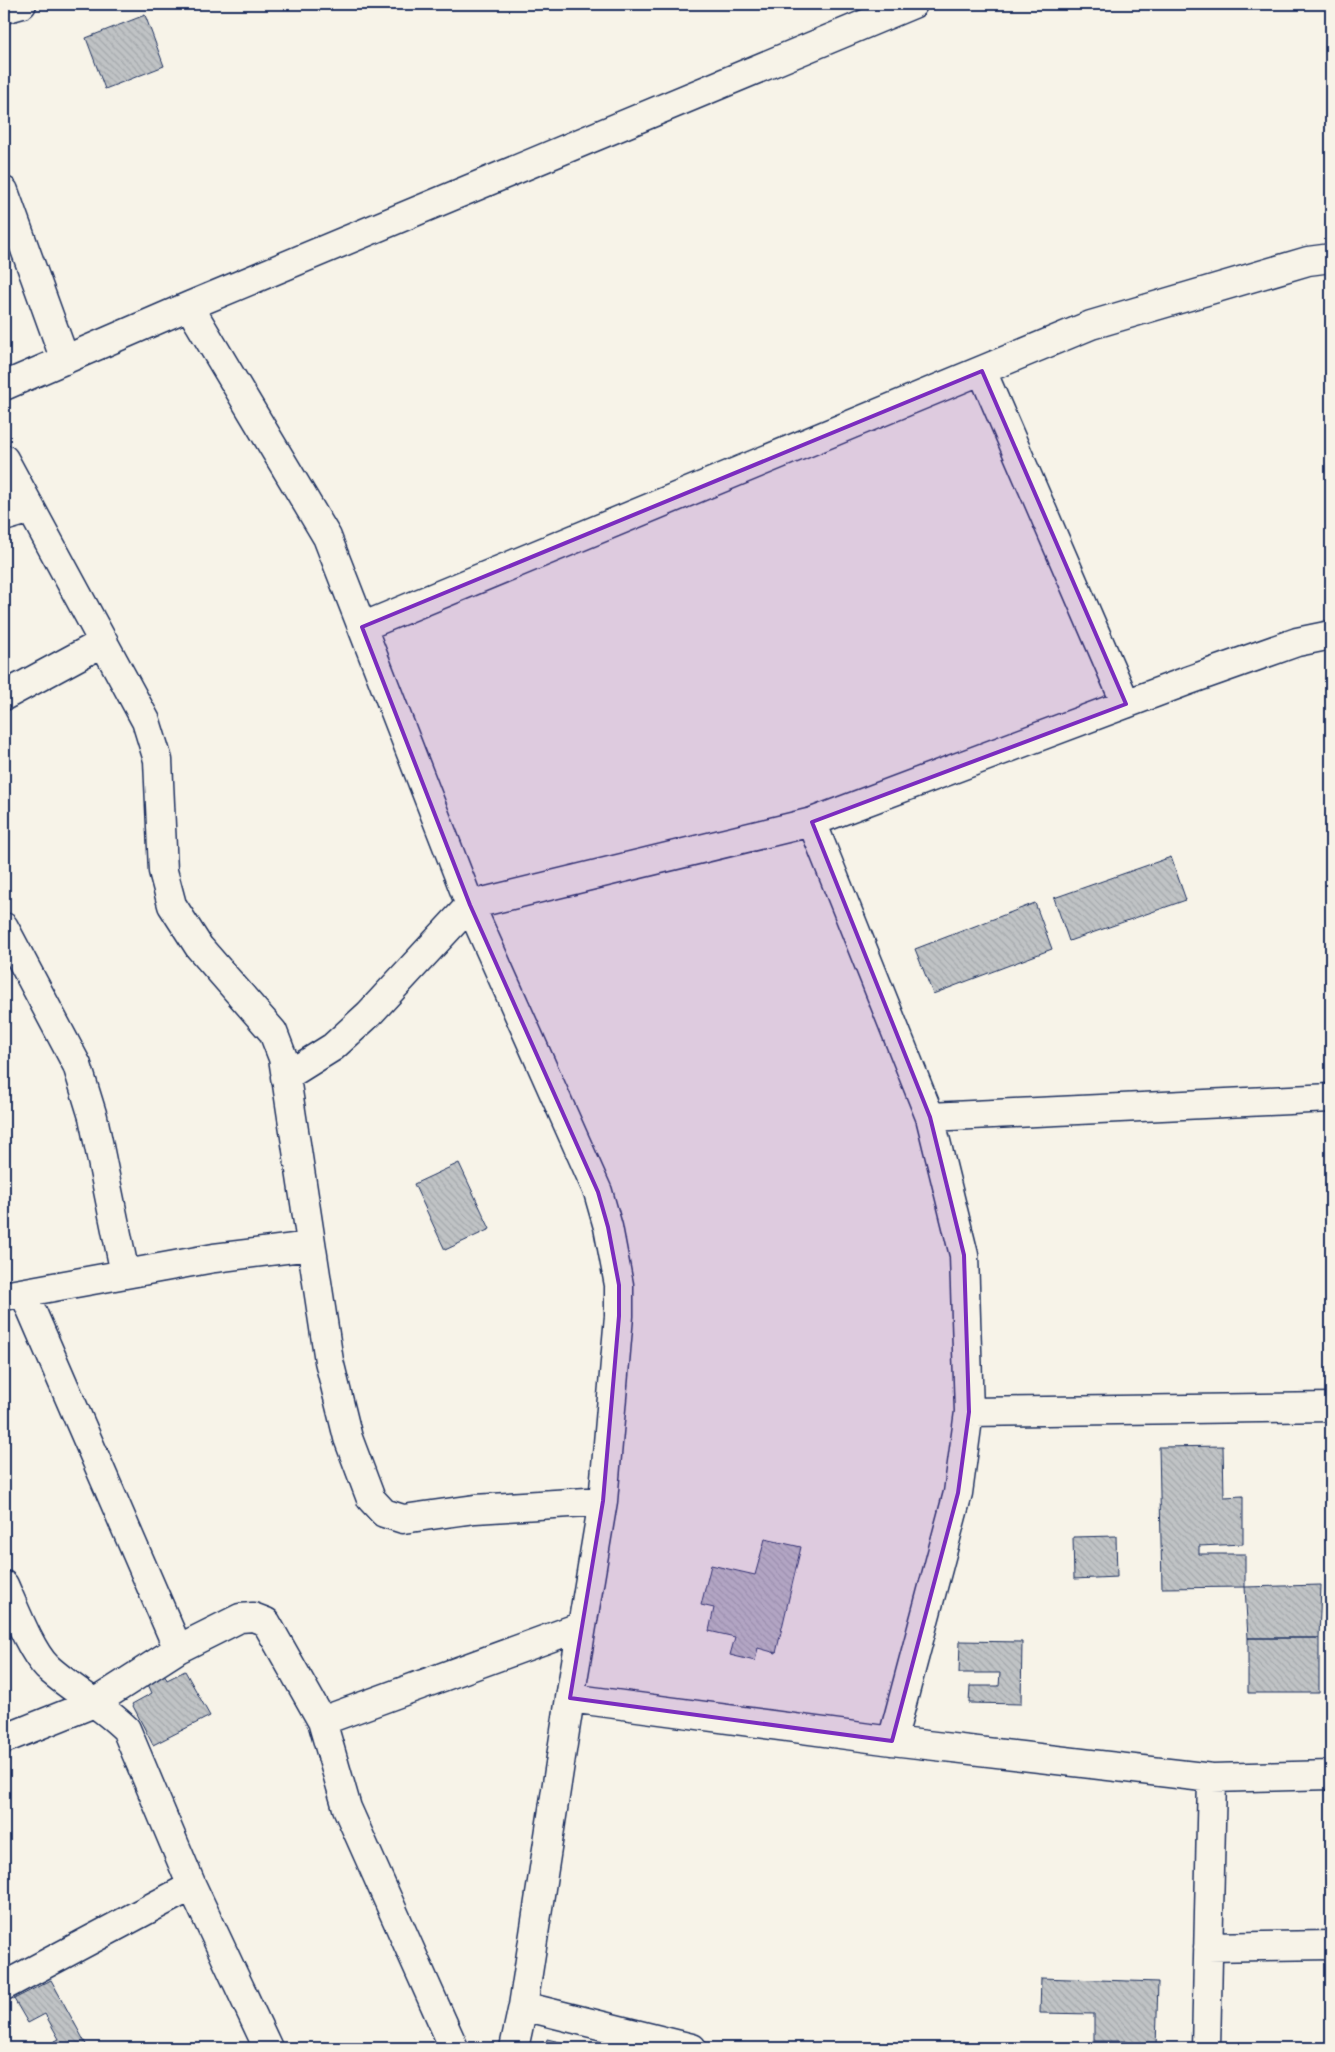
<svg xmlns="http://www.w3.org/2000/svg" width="1335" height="2052" font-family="'Indie Flower',sans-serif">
<defs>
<pattern id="building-back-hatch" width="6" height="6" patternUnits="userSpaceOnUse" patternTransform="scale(1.25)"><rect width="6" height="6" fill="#c0c3c5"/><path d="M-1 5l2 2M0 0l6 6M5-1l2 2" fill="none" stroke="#a4a8ac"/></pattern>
</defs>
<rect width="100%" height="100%" fill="#f7f3e8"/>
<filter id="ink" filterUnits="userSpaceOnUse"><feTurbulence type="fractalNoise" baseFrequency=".02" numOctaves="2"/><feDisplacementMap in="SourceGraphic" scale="10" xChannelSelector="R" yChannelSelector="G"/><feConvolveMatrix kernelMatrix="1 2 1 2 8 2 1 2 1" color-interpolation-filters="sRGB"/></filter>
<g filter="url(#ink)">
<!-- building -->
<path fill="url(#building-back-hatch)" stroke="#1b2f5e" d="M145,15L164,66L105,89L86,38Z
M1171,857L1186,900L1069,941L1054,898Z
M1035,903L1052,949L933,994L915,949Z
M459,1163L490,1229L445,1250L414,1184Z
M1223,1446L1224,1497L1243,1496V1544L1199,1546V1554H1245V1587L1162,1588L1159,1447Z
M1116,1536L1117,1577L1074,1579L1073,1537Z
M765,1539L801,1547L776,1653L758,1648L755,1661L730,1655L735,1637L709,1631L714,1608L701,1605L711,1565L755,1575Z
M1321,1585L1319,1638H1248L1245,1587Z
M1248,1638H1319V1693H1248Z
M960,1641L1022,1642L1021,1704L969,1703L970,1686H999L1000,1673H959Z
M162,1669L167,1680L185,1671L210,1716L153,1745L132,1704L152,1693L145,1678Z
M1041,1978L1158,1982L1156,2048H1126V2041H1094V2014L1040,2013Z
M51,1980L88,2048H41L59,2039L45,2014L28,2023L14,1999Z
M547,2039L577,2046V2048H545Z"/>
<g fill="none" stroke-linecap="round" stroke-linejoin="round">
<defs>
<path id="minor" d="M4,9L22,4
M4,191L65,360
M189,306L327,537L470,905L598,1192L608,1227L619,1285V1316L603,1501L570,1698L523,2006L514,2048
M982,371L1126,704
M4,386L189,306L913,4
M4,459L146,721L158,760L163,871L172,905L199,947L273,1032L283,1058L329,1361L348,1438L371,1499L384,1513L403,1519L475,1509L603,1501
M4,517L31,509
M362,627L1091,325L1308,261L1331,258
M4,696L104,642
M812,822L930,1117L964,1255L969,1412L958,1493L892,1741
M4,927L77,1065L93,1117L125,1274
M285,1077L333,1047L369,1014L470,905L812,822L1187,681L1297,642L1331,635
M930,1117L1331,1098
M24,1293L178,1649
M4,1296L214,1258L310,1246
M969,1412L1331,1407
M4,1585C14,1607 30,1650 47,1667C71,1689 102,1705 126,1729L192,1886L268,2048
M570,1698L892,1741L1212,1778L1331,1775
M322,1721L582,1626
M4,1739L94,1703L178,1649L240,1618L253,1617L266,1622L322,1721L347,1808L454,2048
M1208,1947L1331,1945
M4,1986L192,1886
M523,2006L692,2048
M1206,2048L1212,1778"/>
</defs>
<!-- minor casing -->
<use href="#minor" stroke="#1b2f5e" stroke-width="31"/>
<!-- minor -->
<use href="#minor" stroke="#f7f3e8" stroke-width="28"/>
</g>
</g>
<!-- marked area -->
<path fill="#7b2cbf" fill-opacity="0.2" stroke="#7b2cbf" stroke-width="4" stroke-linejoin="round" d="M982,371L1126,704L812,822L930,1117L964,1255L969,1412L958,1493L892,1741L570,1698L603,1501L619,1316V1285L608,1227L598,1192L470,905L362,627Z"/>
<!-- margin -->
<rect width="1335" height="2052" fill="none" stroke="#f7f3e8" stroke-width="20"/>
<rect x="10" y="10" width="1315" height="2032" fill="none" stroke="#1b2f5e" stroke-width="2" filter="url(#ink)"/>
</svg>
